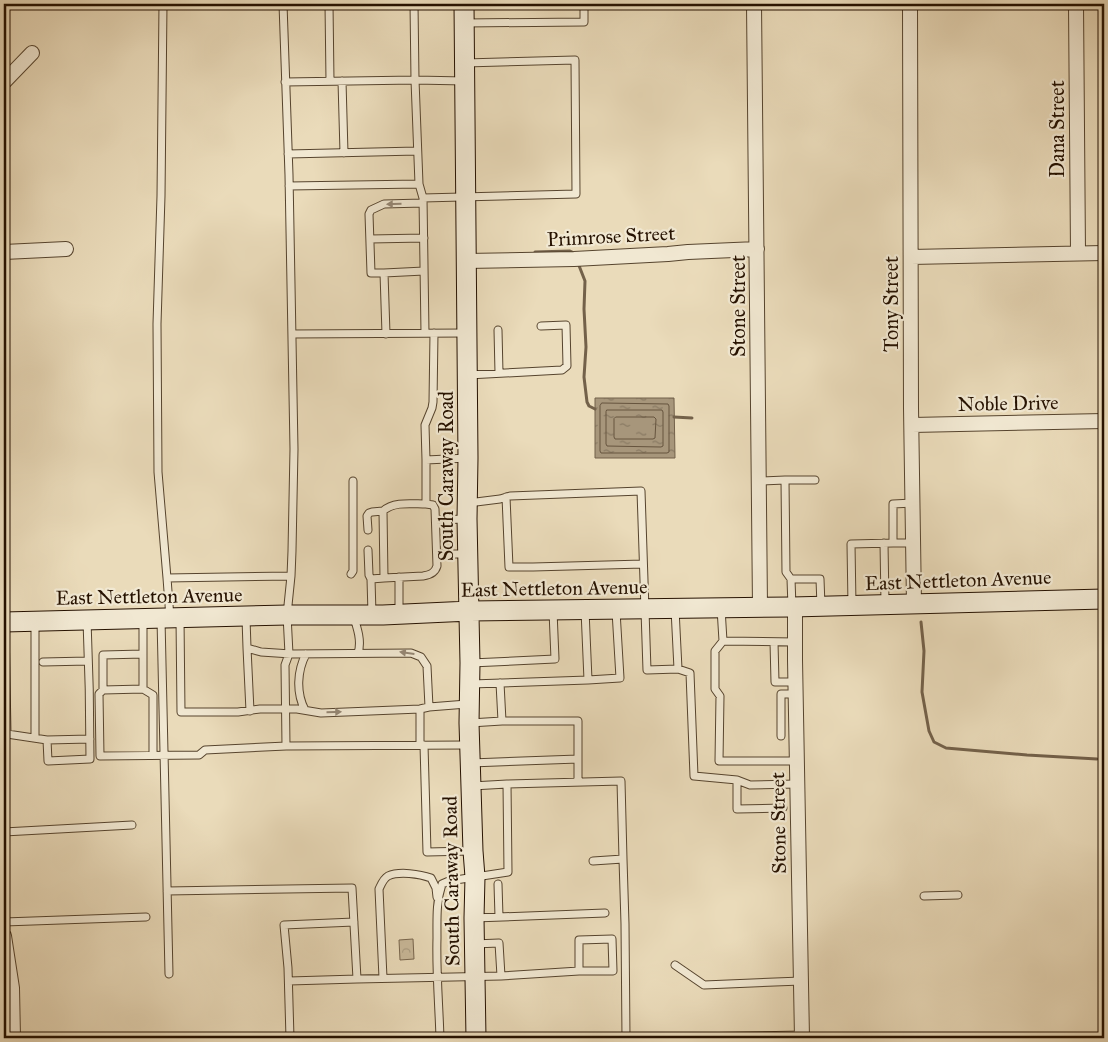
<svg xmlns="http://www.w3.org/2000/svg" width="1108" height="1042" font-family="'IM FELL Great Primer',serif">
<defs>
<pattern id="park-crowns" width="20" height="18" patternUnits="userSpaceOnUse" patternTransform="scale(1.25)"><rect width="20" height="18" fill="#c9b99a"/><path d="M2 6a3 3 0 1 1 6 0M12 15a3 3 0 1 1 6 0" fill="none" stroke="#ac9e83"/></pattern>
<pattern id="water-ripples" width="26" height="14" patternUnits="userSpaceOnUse" patternTransform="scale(1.25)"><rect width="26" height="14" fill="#a7967b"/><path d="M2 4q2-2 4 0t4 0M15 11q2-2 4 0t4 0" fill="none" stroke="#887962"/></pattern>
</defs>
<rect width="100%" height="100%" fill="#eadbba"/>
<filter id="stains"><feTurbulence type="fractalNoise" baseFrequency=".004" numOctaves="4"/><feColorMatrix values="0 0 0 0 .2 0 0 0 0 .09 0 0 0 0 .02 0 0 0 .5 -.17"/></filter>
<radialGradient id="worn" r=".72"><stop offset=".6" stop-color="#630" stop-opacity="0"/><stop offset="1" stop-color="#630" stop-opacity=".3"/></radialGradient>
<!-- park -->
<path fill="url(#park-crowns)" stroke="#77654d" d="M413,939L414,959L400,960L399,940Z"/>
<!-- water -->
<path fill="url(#water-ripples)" stroke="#73614a" d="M595,398H674L675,458H595Z"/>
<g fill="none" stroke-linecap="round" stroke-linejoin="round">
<!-- shore -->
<path stroke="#66543e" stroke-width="1" d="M602,403L668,404L669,406V452L667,453H601L600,451V406Z
M607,410H662L663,412V446L661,447L607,446L606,444V412Z
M616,417H654L656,419L655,438L653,439H615L614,437V419Z"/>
<!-- stream -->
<path stroke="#73614a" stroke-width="3" d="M535,252L570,251L574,253
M578,263L585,281L584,309L586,347L584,377L587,402L589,406L595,409
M674,417L692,418
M921,622L924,651L922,692L929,731L934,742L946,748L1027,755L1097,759"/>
<defs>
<path id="lane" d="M163,4L161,196L157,324L158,472L167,578
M283,4L289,175L294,449L292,551L291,576
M329,4L330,81
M414,4L415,80L419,184
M465,23L584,22V4
M342,81L344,153
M285,82L415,80L465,81
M288,154L417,151
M289,186L419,184L423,198L576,194L575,60L465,63
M423,198L425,333
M370,239L424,238
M384,273H371L369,214L371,210L384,204L423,203
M498,330L499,373
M434,333L433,402L432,408L425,425L426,460L468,458
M292,334L466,333
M386,334L384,273L424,271
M468,375L562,370L567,366L566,325L541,326
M759,481L785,480
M506,497L509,567H533L643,564
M468,503L500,499L510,496L641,491L647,670L678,669
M913,503L893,504V543H913
M436,520L465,519
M368,530L367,516L369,513L372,512L383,511
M884,543L885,603
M368,550L369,575L371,579
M437,554H465
M351,574L353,571V481
M399,577V614
M384,578L423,576C430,575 435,573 437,566L435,509L433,505L426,504
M791,579L786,572L785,480H815
M852,605L851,544L893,543
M792,607L791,579H820L821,606
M721,608L723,641L715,651V689L720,696L719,761H797
M675,609L678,669L690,673L694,776L737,780L750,785L797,784
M585,610L588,680L620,678L616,611
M372,614L371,579L384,578L383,511C394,501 412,504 426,504V460
M353,615C357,627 362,641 358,653
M170,618L167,578L291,576L287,615L289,654L285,665L286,746
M180,618L181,712H238L260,709H297L321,713L420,709L429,707L467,704
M246,618L247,648L261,652L291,654L411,653L421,657L427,666L429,707
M161,619L169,974
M87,620C89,666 90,713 90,759L48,761L47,740L90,739
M143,620V689L153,695V754
M35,622V738
M723,641L795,642
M774,642L775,682H795
M247,648L250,711
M43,662L88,661
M471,663L555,659L553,611
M471,684L588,680
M143,689L103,690L99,694L100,756L199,755L205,750L286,746L467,745
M103,690V655L143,654
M420,709V745
M305,710C296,693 297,671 306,654
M470,723L502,721L500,683
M4,734H7L5,623
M7,734L47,740
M781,736V694H795
M424,745L427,852L471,851
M471,763L578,759V721H502
M737,780V809L783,808
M578,782V759
M507,784L621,781L623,859L593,861
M4,832L132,825
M498,884L499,917
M167,891L352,888L357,979L501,976L499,943L474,944
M924,896L958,895
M474,918L605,913
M4,922L146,917
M675,965L704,985L801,981
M501,976L579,971V940L612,939L613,971H579
M383,978L379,889C381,885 383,879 388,876C399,871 420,874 431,878L436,888L437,897
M289,981L357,979
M290,1038L288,968L284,925L354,922
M440,1038C439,1005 436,971 437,938C437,919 436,902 442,884L449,881L508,872L507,784L472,786
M619,1038H626L625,924L623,859
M626,1038L802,1035"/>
<path id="street" d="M754,4L760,607
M910,4L911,408L914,604
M1076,4L1078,253
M4,82L32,53
M4,252L66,249
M911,257L1104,253
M466,261L574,259L668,254L688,252L757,249
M912,425L1104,421
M795,607V660L802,1038
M4,936L12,988L13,1038"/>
<path id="secondary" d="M464,4L468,458L467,519L470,663L469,723L473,851L475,877L474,918L476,1038
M4,622L287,615H383L470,611L792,607L1104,599"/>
</defs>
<!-- lane casing -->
<use href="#lane" stroke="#56442e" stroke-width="9"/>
<!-- street casing -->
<use href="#street" stroke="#56442e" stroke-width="16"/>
<!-- secondary casing -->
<use href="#secondary" stroke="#251100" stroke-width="21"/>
<!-- lane -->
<use href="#lane" stroke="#f1e8d2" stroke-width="7"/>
<!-- street -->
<use href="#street" stroke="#f1e8d2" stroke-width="14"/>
<!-- secondary -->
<use href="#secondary" stroke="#f1e8d2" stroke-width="19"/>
</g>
<!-- one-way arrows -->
<defs><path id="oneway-solid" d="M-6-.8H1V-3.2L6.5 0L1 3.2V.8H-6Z" transform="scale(1.25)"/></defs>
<g fill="#958774">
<use href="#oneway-solid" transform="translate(394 204) rotate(179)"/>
<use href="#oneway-solid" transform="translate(407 653) rotate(-172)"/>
<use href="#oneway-solid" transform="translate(334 712) rotate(-2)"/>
</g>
<g text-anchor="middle" stroke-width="4.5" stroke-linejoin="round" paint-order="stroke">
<!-- street labels -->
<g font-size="20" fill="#251100" stroke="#f1e8d2">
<text transform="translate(1057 129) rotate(-90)" y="7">Dana Street</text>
<text transform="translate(611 236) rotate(-3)" y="7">Primrose Street</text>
<text transform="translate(891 304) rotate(-90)" y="7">Tony Street</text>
<text transform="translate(738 306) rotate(-90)" y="7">Stone Street</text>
<text transform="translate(1008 403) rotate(-1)" y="7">Noble Drive</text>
<text transform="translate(446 476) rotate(-90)" y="7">South Caraway Road</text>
<text transform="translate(958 580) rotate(-2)" y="7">East Nettleton Avenue</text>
<text transform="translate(554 588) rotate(-1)" y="7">East Nettleton Avenue</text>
<text transform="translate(149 596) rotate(-1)" y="7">East Nettleton Avenue</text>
<text transform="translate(778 823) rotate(-91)" y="7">Stone Street</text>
<text transform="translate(451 881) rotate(-91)" y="7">South Caraway Road</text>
</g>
</g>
<!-- margin -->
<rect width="1108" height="1042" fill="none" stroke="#eadbba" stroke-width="20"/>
<rect x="5" y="5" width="1098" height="1032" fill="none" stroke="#251100" stroke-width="2.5"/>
<rect x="10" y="10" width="1088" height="1022" fill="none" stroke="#251100"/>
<rect width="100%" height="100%" filter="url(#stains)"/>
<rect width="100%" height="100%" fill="url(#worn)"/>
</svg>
